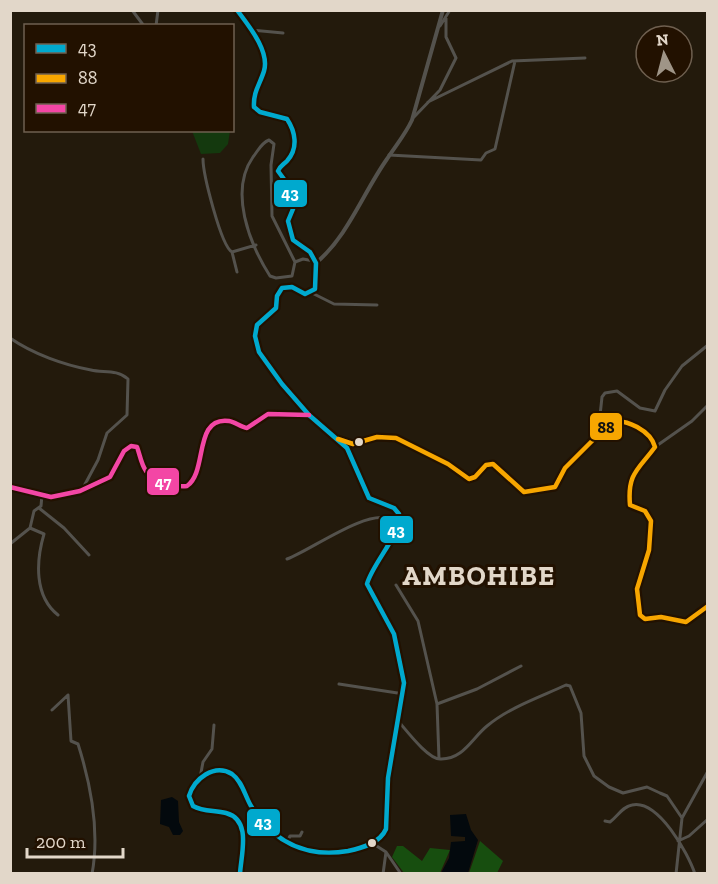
<svg xmlns="http://www.w3.org/2000/svg" width="718" height="884" font-family="'Zilla Slab',serif">
<rect width="100%" height="100%" fill="#231a0c"/>
<!-- green -->
<path fill="#14390e" d="M192,131H230L228,144L220,153L201,154Z"/>
<!-- forest -->
<path fill="#174e0f" d="M480,841L503,861L497,873H469Z
M397,846H403L422,861L430,848L450,850L440,873H404L392,857Z"/>
<!-- water -->
<path fill="#03090d" d="M172,797L178,801L179,822L183,831L180,835H173L169,827L160,824L161,800Z
M466,814L471,830L478,840L468,873H441L449,858L451,842L465,841V837L451,836L450,815Z"/>
<g fill="none" stroke-linecap="round" stroke-linejoin="round">
<!-- minor -->
<path stroke="#54524d" stroke-width="3" d="M132,10L144,26
M156,26L158,10
M440,26L450,10
M252,30L283,33
M428,102L512,61L585,58
M414,117L440,90L456,58L446,37V18
M389,155L481,160L486,153L495,149L515,61
M203,159C203,174 221,246 232,252
M295,262L272,216L271,165L274,144L269,140C261,143 258,151 253,157C229,191 249,243 270,276L276,278L292,276L295,262L303,259L314,261
M237,272L232,252L256,245
M312,293L334,304L377,305
M10,338C33,354 64,365 91,370C103,373 117,369 128,379L127,415L107,433L98,460L83,488
M598,434L602,397L605,393L617,391L640,408L655,411L665,390L682,366L708,345
M655,447L692,421L708,405
M42,495L41,506L34,511L30,528L44,534C36,561 34,596 58,615
M39,508L64,528L89,555
M10,544L30,528
M287,559C311,550 367,509 389,519L391,525L384,538L393,535
M396,585L418,621L437,704L439,759
M339,684L404,694
M68,695L71,741L78,744C91,785 100,831 92,874
M437,704L477,689L521,666
M52,710L68,695
M399,722C407,731 428,759 440,759C463,760 472,738 487,726C510,707 540,697 566,685L570,686L581,713L584,756L594,776L609,787L623,793L647,787L660,793L667,796L682,818
M200,778L203,762L212,749L214,725
M605,821L610,822C618,816 622,807 632,805C658,799 688,853 695,874
M678,841L689,836L708,819
M287,842L290,836H300L302,832
M372,843L386,852L401,874
M383,874L386,852
M676,874L682,818L708,771"/>
<!-- tertiary -->
<path stroke="#54524d" stroke-width="4" d="M237,10C248,25 270,51 264,71C260,84 253,92 254,107L260,112L287,119C295,131 299,148 287,161C283,165 280,166 278,171L289,186L293,209L288,221L293,240L310,252L316,263L315,289L305,294L292,287L282,288L277,296L276,308L257,325L255,336L259,352L282,384L309,415L347,448L369,498L394,508L399,514C403,532 372,564 367,584L394,634L404,683L388,778L386,829C380,843 362,848 348,851C306,858 273,842 251,806C245,796 242,781 232,774C214,763 194,779 189,796L193,806C203,812 215,810 226,813C252,820 241,854 240,874
M316,263C348,236 363,193 387,159C396,145 405,135 412,120L443,10
M341,440L355,444L377,437L396,438L448,464L469,479L475,477L486,465H496L524,492L555,487L565,468L611,422C626,418 651,431 655,447C639,469 627,473 630,505L645,511L651,521L649,550L637,589L640,615L645,619L661,617L686,622L708,606
M10,487L51,497L80,491L110,477L124,451L131,446L137,447C140,455 141,464 146,471C153,480 176,488 187,486C208,472 193,416 229,421C235,422 241,427 247,428L268,414L309,415"/>
<defs>
<path id="bus-1" d="M237,10C248,25 270,51 264,71C260,84 253,92 254,107L260,112L287,119C295,131 299,148 287,161C283,165 280,166 278,171L289,186L293,209L288,221L293,240L310,252L316,263L315,289L305,294L292,287L282,288L277,296L276,308L257,325L255,336L259,352L282,384L309,415L347,448L369,498L394,508L399,514C403,532 372,564 367,584L394,634L404,683L388,778L386,829C380,843 362,848 348,851C306,858 273,842 251,806C245,796 242,781 232,774C214,763 194,779 189,796L193,806C203,812 215,810 226,813C252,820 241,854 240,874"/>
<path id="bus-2" d="M338,439L353,444L377,437L396,438L448,464L469,479L475,477L486,465L493,464L524,492L555,487L565,468L611,422C626,418 651,431 655,447C639,469 627,473 630,505L645,511L651,521L649,550L637,589L640,615L645,619L661,617L686,622L708,606"/>
<path id="bus-3" d="M10,487L51,497L80,491L110,477L124,451L131,446L137,447C140,455 141,464 146,471C153,480 176,488 187,486C208,472 193,416 229,421C235,422 241,427 247,428L268,414L309,415"/>
</defs>
<!-- bus-1 casing -->
<use href="#bus-1" stroke="#210" stroke-width="9"/>
<!-- bus-2 casing -->
<use href="#bus-2" stroke="#210" stroke-width="9"/>
<!-- bus-3 casing -->
<use href="#bus-3" stroke="#210" stroke-width="9"/>
<!-- bus-1 -->
<use href="#bus-1" stroke="#00a9ce" stroke-width="4.5"/>
<!-- bus-2 -->
<use href="#bus-2" stroke="#f7a600" stroke-width="4.5"/>
<!-- bus-3 -->
<use href="#bus-3" stroke="#f346a5" stroke-width="4.5"/>
</g>
<!-- markers -->
<g fill="#e2d7c9" stroke="#210" stroke-width="2">
<circle cx="359" cy="442" r="5"/>
<circle cx="372" cy="843" r="5"/>
</g>
<g text-anchor="middle" stroke-width="6" stroke-linejoin="round" paint-order="stroke">
<!-- district labels -->
<g font-size="27" font-weight="bold" letter-spacing="1.5" fill="#e2d7c9" stroke="#210">
<text x="479" y="585">AMBOHIBE</text>
</g>
</g>
<g stroke="#210" stroke-width="2">
<rect x="273" y="179" width="35" height="29" rx="6" fill="#00a9ce"/>
<rect x="589" y="412" width="34" height="29" rx="6" fill="#f7a600"/>
<rect x="146" y="467" width="34" height="29" rx="6" fill="#f346a5"/>
<rect x="379" y="515" width="35" height="29" rx="6" fill="#00a9ce"/>
<rect x="246" y="808" width="35" height="29" rx="6" fill="#00a9ce"/>
</g>
<g font-size="16" text-anchor="middle" font-weight="bold" fill="#fff">
<text x="290" y="199">43</text>
<text x="163" y="488">47</text>
<text x="396" y="536">43</text>
<text x="263" y="828">43</text>
</g>
<g font-size="16" text-anchor="middle" font-weight="bold" fill="#111">
<text x="606" y="433">88</text>
</g>
<!-- border -->
<rect width="718" height="884" fill="none" stroke="#e2d7c9" stroke-width="24"/>
<!-- legend -->
<rect x="24" y="24" width="210" height="108" fill="#221100" stroke="#6f6050" stroke-width="1.5"/>
<rect x="36" y="44" width="30" height="9" fill="#00a9ce" stroke="#6f6050" stroke-width="1.5"/>
<text x="78" y="54" font-size="18" fill="#e2d7c9">43</text>
<rect x="36" y="74" width="30" height="9" fill="#f7a600" stroke="#6f6050" stroke-width="1.5"/>
<text x="78" y="84" font-size="18" fill="#e2d7c9">88</text>
<rect x="36" y="104" width="30" height="9" fill="#f346a5" stroke="#6f6050" stroke-width="1.5"/>
<text x="78" y="114" font-size="18" fill="#e2d7c9">47</text>
<!-- north arrow -->
<g transform="translate(664 54) rotate(354)"><circle r="28" fill="#221100" stroke="#6f6050" stroke-width="1.5"/>
<path d="M0-4.5L10 22L0 15L-10 22Z" fill="#9f9587"/>
<text y="-9" font-size="16" font-weight="bold" text-anchor="middle" fill="#e2d7c9">N</text>
</g>
<!-- scale -->
<path d="M27 848v9h96v-9" fill="none" stroke="#e2d7c9" stroke-width="3"/>
<text x="36" y="848" font-size="18" fill="#e2d7c9" stroke="#221100" stroke-width="4.5" paint-order="stroke">200 m</text>
</svg>
